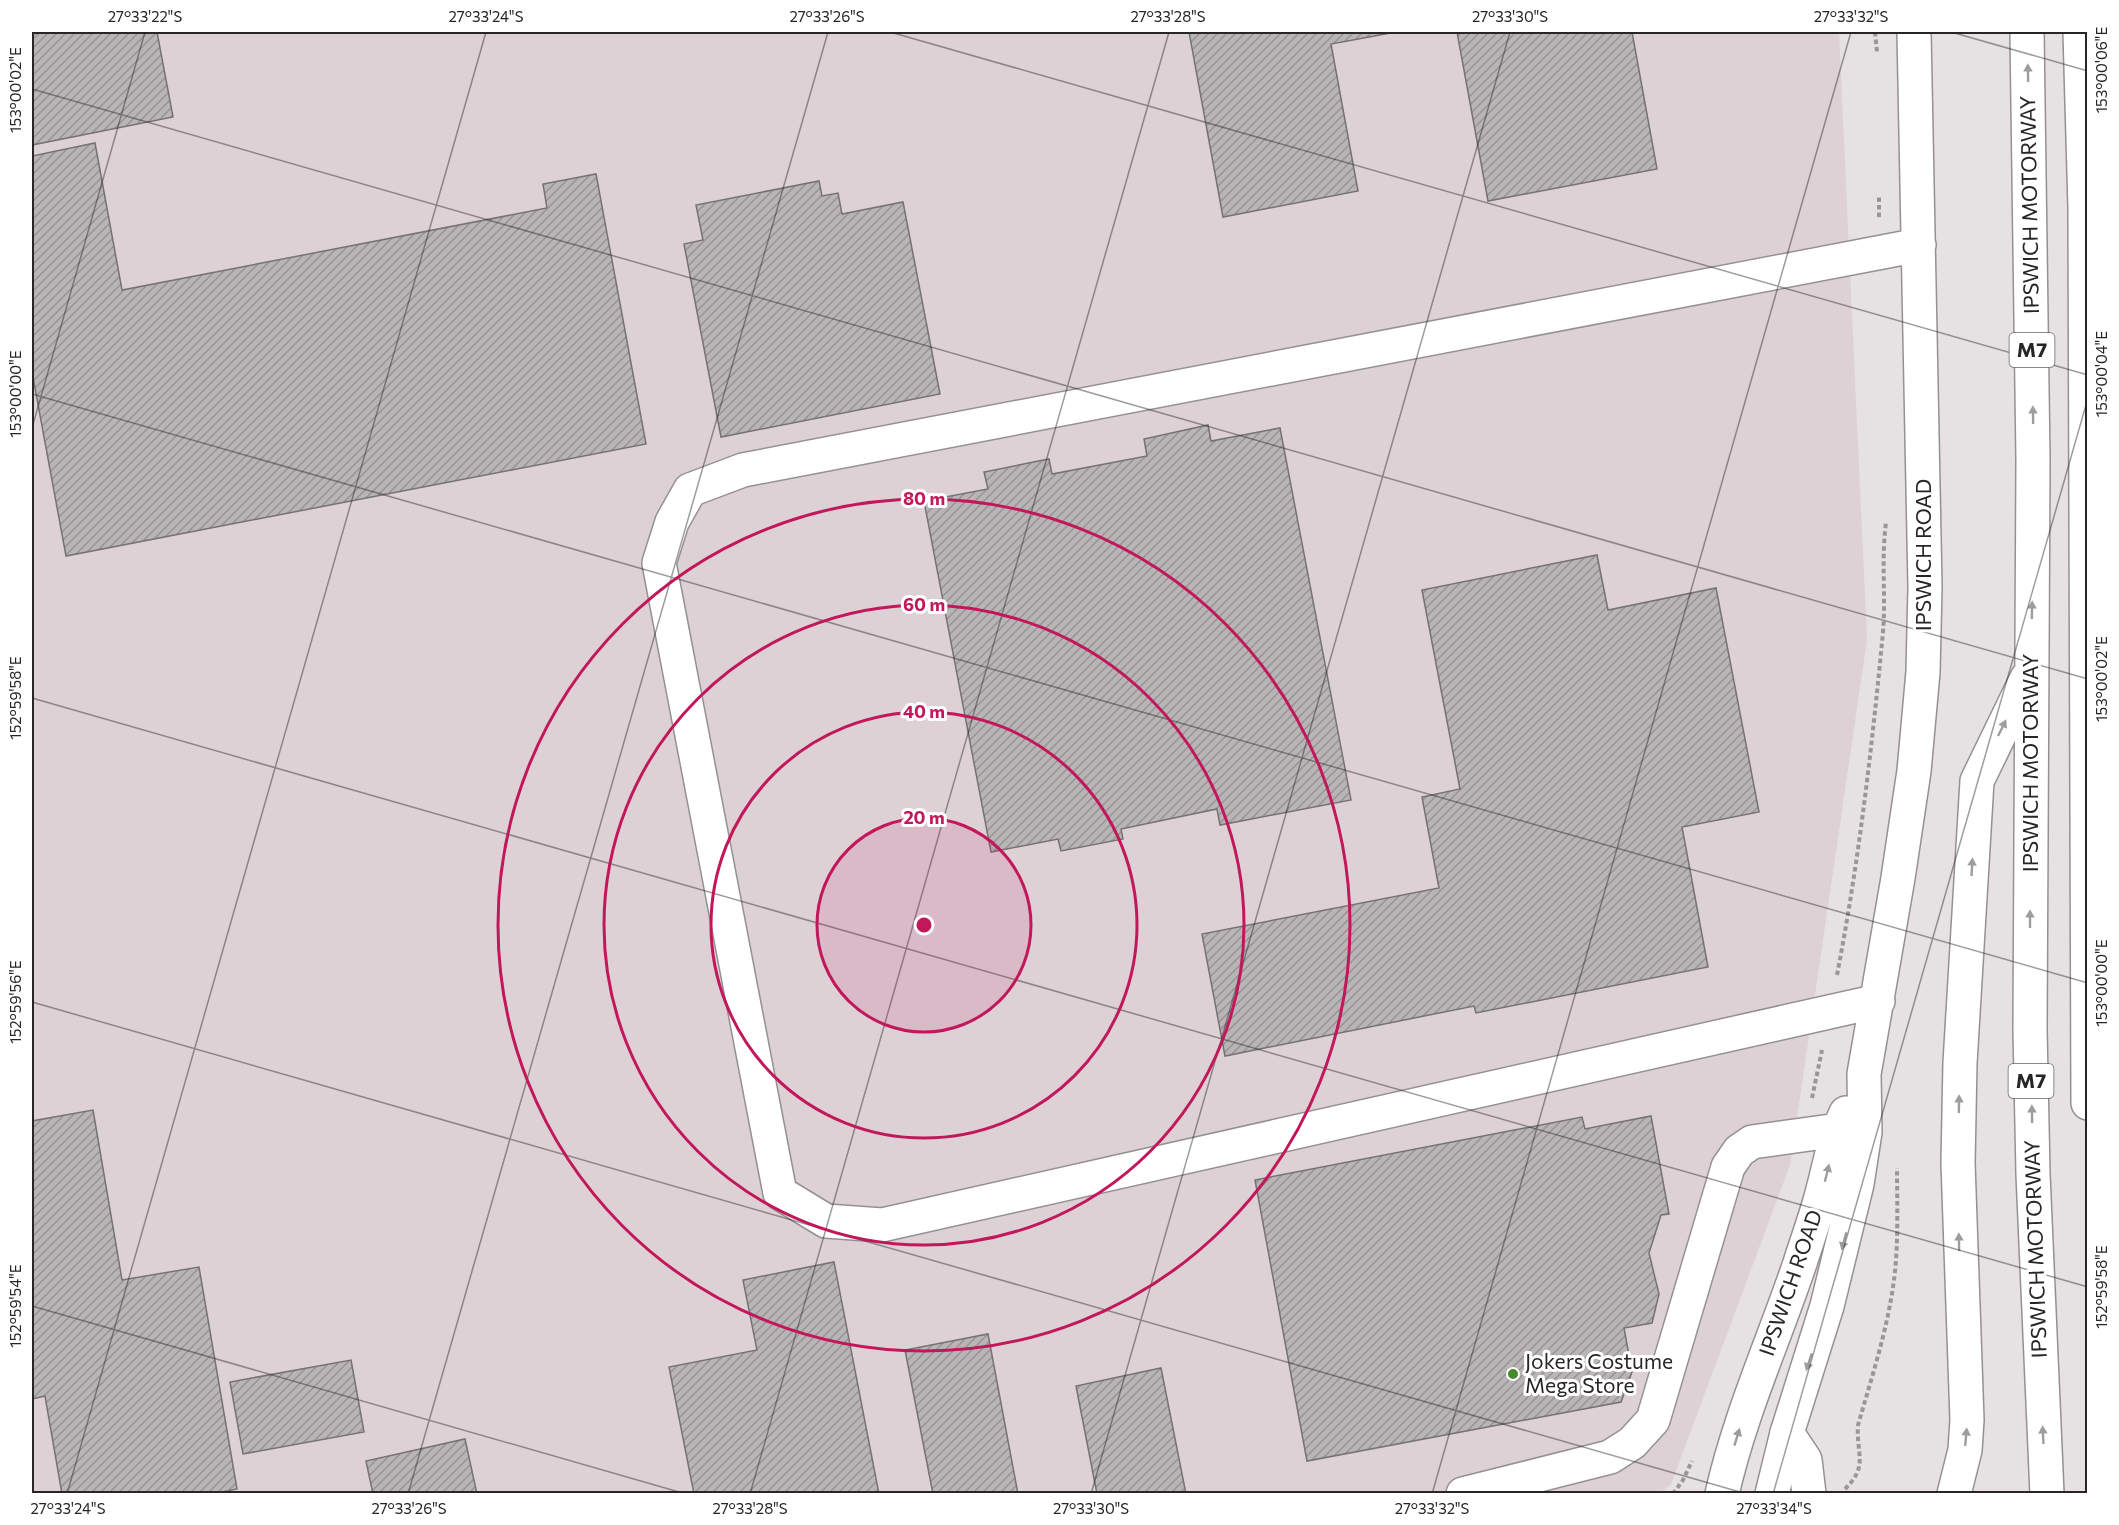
<svg xmlns="http://www.w3.org/2000/svg" width="2119" height="1525" font-family="Commissioner,sans-serif">
<defs>
<pattern id="building-hatch" width="6" height="6" patternUnits="userSpaceOnUse" patternTransform="scale(1.5)"><rect width="6" height="6" fill="#b9b5b7"/><path d="M-1 1l2-2M0 6l6-6M5 7l2-2" fill="none" stroke="#969395"/></pattern>
</defs>
<rect width="100%" height="100%" fill="#e6e1e3"/>
<!-- built -->
<path fill="#ddd1d6" d="M32,32H1839L1867,640L1790,1165L1671,1484L1659,1494L32,1493Z"/>
<!-- building -->
<path fill="url(#building-hatch)" stroke="#767274" stroke-width="1.5" d="M32,32H157L173,117L32,145Z
M1189,32H1396L1331,44L1358,191L1223,217Z
M1457,32H1632L1657,169L1488,201Z
M95,143L122,290L547,208L543,184L596,174L646,444L66,556L32,372V156Z
M819,181L822,196L838,193L842,214L903,202L940,394L721,437L684,244L703,240L696,205Z
M1208,425L1211,441L1280,428L1351,800L1220,825L1217,809L1121,829L1123,839L1061,851L1058,839L991,852L924,501L988,489L984,472L1049,459L1052,474L1147,456L1144,439Z
M1597,555L1608,610L1716,588L1759,812L1682,827L1708,967L1476,1013L1474,1006L1225,1056L1202,934L1439,888L1422,797L1460,789L1422,590Z
M93,1110L122,1280L199,1267L237,1489L212,1494H62L45,1396L32,1399V1121Z
M1651,1116L1669,1214L1661,1215L1649,1253L1659,1294L1652,1323L1624,1328L1632,1372L1621,1402L1307,1461L1255,1180L1582,1117L1585,1129Z
M834,1262L879,1494H694L669,1367L757,1350L743,1280Z
M988,1334L1018,1494H933L905,1350Z
M351,1360L364,1432L243,1454L230,1382Z
M1161,1368L1186,1494H1097L1076,1386Z
M465,1439L477,1494H373L366,1461Z"/>
<g fill="none" stroke-linecap="round" stroke-linejoin="round">
<defs>
<path id="minor" d="M1878,1001L882,1225L826,1221L780,1193L659,563L672,522L690,490L743,470L1919,245
M1463,1494L1610,1457L1632,1443L1653,1420L1728,1167L1739,1151L1752,1142L1838,1130
M1722,1494C1740,1414 1774,1340 1800,1263C1807,1241 1815,1219 1821,1197C1829,1169 1833,1140 1846,1113
M1772,1494L1787,1433L1827,1306L1857,1184L1865,1132L1864,1074L1898,878L1914,771L1923,672L1925,587L1914,32"/>
<path id="highway" d="M2027,32L2033,460L2030,1029L2033,1174L2047,1494
M2080,32L2085,208L2088,1103
M1787,1433L1805,1460L1809,1494
M1954,1494L1965,1450L1967,1420L1958,1163L1960,1063L1977,781L2027,678"/>
</defs>
<!-- minor casing -->
<use href="#minor" stroke="#959193" stroke-width="36"/>
<!-- highway casing -->
<use href="#highway" stroke="#959193" stroke-width="36"/>
<!-- path -->
<path stroke="#9a9698" stroke-width="4" stroke-dasharray="4.5 3" stroke-linecap="butt" d="M1875,32L1877,52
M1879,217V195
M1837,975C1859,861 1872,747 1883,632C1886,596 1881,559 1886,523
M1812,1098L1822,1050
M1845,1489C1869,1465 1856,1456 1858,1425C1871,1380 1886,1334 1893,1287C1899,1248 1897,1207 1897,1168
M1673,1494L1683,1480L1692,1461"/>
<!-- minor -->
<use href="#minor" stroke="#fff" stroke-width="33"/>
<!-- highway -->
<use href="#highway" stroke="#fff" stroke-width="33"/>
</g>
<!-- one-way arrows -->
<defs><path id="oneway-solid" d="M-6-.8H1V-3.2L6.5 0L1 3.2V.8H-6Z" transform="scale(1.5)"/></defs>
<g fill="#9e9d9d">
<use href="#oneway-solid" transform="translate(2028 73) rotate(-91)"/>
<use href="#oneway-solid" transform="translate(2033 415) rotate(-91)"/>
<use href="#oneway-solid" transform="translate(2032 610) rotate(-89)"/>
<use href="#oneway-solid" transform="translate(2002 728) rotate(-64)"/>
<use href="#oneway-solid" transform="translate(1972 867) rotate(-87)"/>
<use href="#oneway-solid" transform="translate(2030 919) rotate(-90)"/>
<use href="#oneway-solid" transform="translate(1959 1104) rotate(-89)"/>
<use href="#oneway-solid" transform="translate(2032 1114) rotate(-91)"/>
<use href="#oneway-solid" transform="translate(1827 1173) rotate(-76)"/>
<use href="#oneway-solid" transform="translate(1844 1241) rotate(105)"/>
<use href="#oneway-solid" transform="translate(1959 1242) rotate(-91)"/>
<use href="#oneway-solid" transform="translate(1809 1362) rotate(108)"/>
<use href="#oneway-solid" transform="translate(2043 1435) rotate(-93)"/>
<use href="#oneway-solid" transform="translate(1737 1437) rotate(-73)"/>
<use href="#oneway-solid" transform="translate(1966 1437) rotate(-85)"/>
</g>
<!-- ticks -->
<path fill="none" stroke="#272526" stroke-width="1.5" stroke-opacity="0.45" d="M890,32L2088,375M1951,32L2088,71M32,89L2088,679M32,394L2088,983M32,428L145,32M32,698L2088,1287M32,1002L1747,1494M32,1306L686,1494M67,1494L486,32M408,1494L828,32M750,1494L1169,32M1091,1494L1510,32M1432,1494L1851,32M1773,1494L2088,398"/>
<!-- distance rings -->
<circle cx="924" cy="925" r="107" fill="#c2185b" fill-opacity=".12"/>
<g fill="none" stroke="#c2185b" stroke-width="3">
<circle cx="924" cy="925" r="107"/>
<circle cx="924" cy="925" r="213"/>
<circle cx="924" cy="925" r="320"/>
<circle cx="924" cy="925" r="426"/>
</g>
<!-- markers -->
<circle fill="#46892c" stroke="#fff" stroke-width="2" cx="1513" cy="1374" r="6"/>
<g text-anchor="middle" stroke-width="6" stroke-linejoin="round" paint-order="stroke">
<!-- shield labels -->
<g fill="#fff" stroke="#686667" stroke-width="1.5">
<rect x="2009.5" y="333" width="45" height="34" rx="4.5"/>
<rect x="2008.5" y="1064" width="45" height="34" rx="4.5"/>
</g>
<g font-size="20" font-weight="bold" fill="#272526">
<text x="2032" y="357">M7</text>
<text x="2031" y="1088">M7</text>
</g>
<!-- street labels -->
<g font-size="21" fill="#272526" stroke="#fff">
<text transform="translate(2030 205) rotate(-91)" y="7">IPSWICH MOTORWAY</text>
<text transform="translate(1924 555) rotate(-90)" y="7">IPSWICH ROAD</text>
<text transform="translate(2031 763) rotate(-90)" y="7">IPSWICH MOTORWAY</text>
<text transform="translate(2036 1249) rotate(-92)" y="7">IPSWICH MOTORWAY</text>
<text transform="translate(1791 1283) rotate(-71)" y="7">IPSWICH ROAD</text>
</g>
<!-- poi labels -->
<g font-size="21" fill="#272526" stroke="#fff" text-anchor="start">
<text x="1525" y="1369">Jokers Costume<tspan x="1525" dy="24">Mega Store</tspan></text>
</g>
</g>
<circle cx="924" cy="925" r="9" fill="#c2185b" stroke="#fff" stroke-width="3"/>
<g font-size="18" text-anchor="middle" font-weight="bold" fill="#c2185b" stroke="#fff" stroke-width="6" stroke-linejoin="round" paint-order="stroke">
<text x="924" y="505">80 m</text>
<text x="924" y="611">60 m</text>
<text x="924" y="718">40 m</text>
<text x="924" y="824">20 m</text>
</g>
<!-- border -->
<rect width="2119" height="1525" fill="none" stroke="#ffffff" stroke-width="66"/>
<rect x="33" y="33" width="2053" height="1459" fill="none" stroke="#272526" stroke-width="2"/>
<g font-size="15" text-anchor="middle" fill="#272526">
<text x="145" y="22">27°33'22"S</text>
<text x="486" y="22">27°33'24"S</text>
<text x="827" y="22">27°33'26"S</text>
<text x="1168" y="22">27°33'28"S</text>
<text x="1510" y="22">27°33'30"S</text>
<text x="1851" y="22">27°33'32"S</text>
<text transform="translate(2102 70) rotate(-90)" y="5">153°00'06"E</text>
<text transform="translate(16 90) rotate(-90)" y="5">153°00'02"E</text>
<text transform="translate(2102 374) rotate(-90)" y="5">153°00'04"E</text>
<text transform="translate(16 394) rotate(-90)" y="5">153°00'00"E</text>
<text transform="translate(2102 679) rotate(-90)" y="5">153°00'02"E</text>
<text transform="translate(16 698) rotate(-90)" y="5">152°59'58"E</text>
<text transform="translate(2102 983) rotate(-90)" y="5">153°00'00"E</text>
<text transform="translate(16 1002) rotate(-90)" y="5">152°59'56"E</text>
<text transform="translate(2102 1287) rotate(-90)" y="5">152°59'58"E</text>
<text transform="translate(16 1306) rotate(-90)" y="5">152°59'54"E</text>
<text x="68" y="1514">27°33'24"S</text>
<text x="409" y="1514">27°33'26"S</text>
<text x="750" y="1514">27°33'28"S</text>
<text x="1091" y="1514">27°33'30"S</text>
<text x="1432" y="1514">27°33'32"S</text>
<text x="1774" y="1514">27°33'34"S</text>
</g>
</svg>
